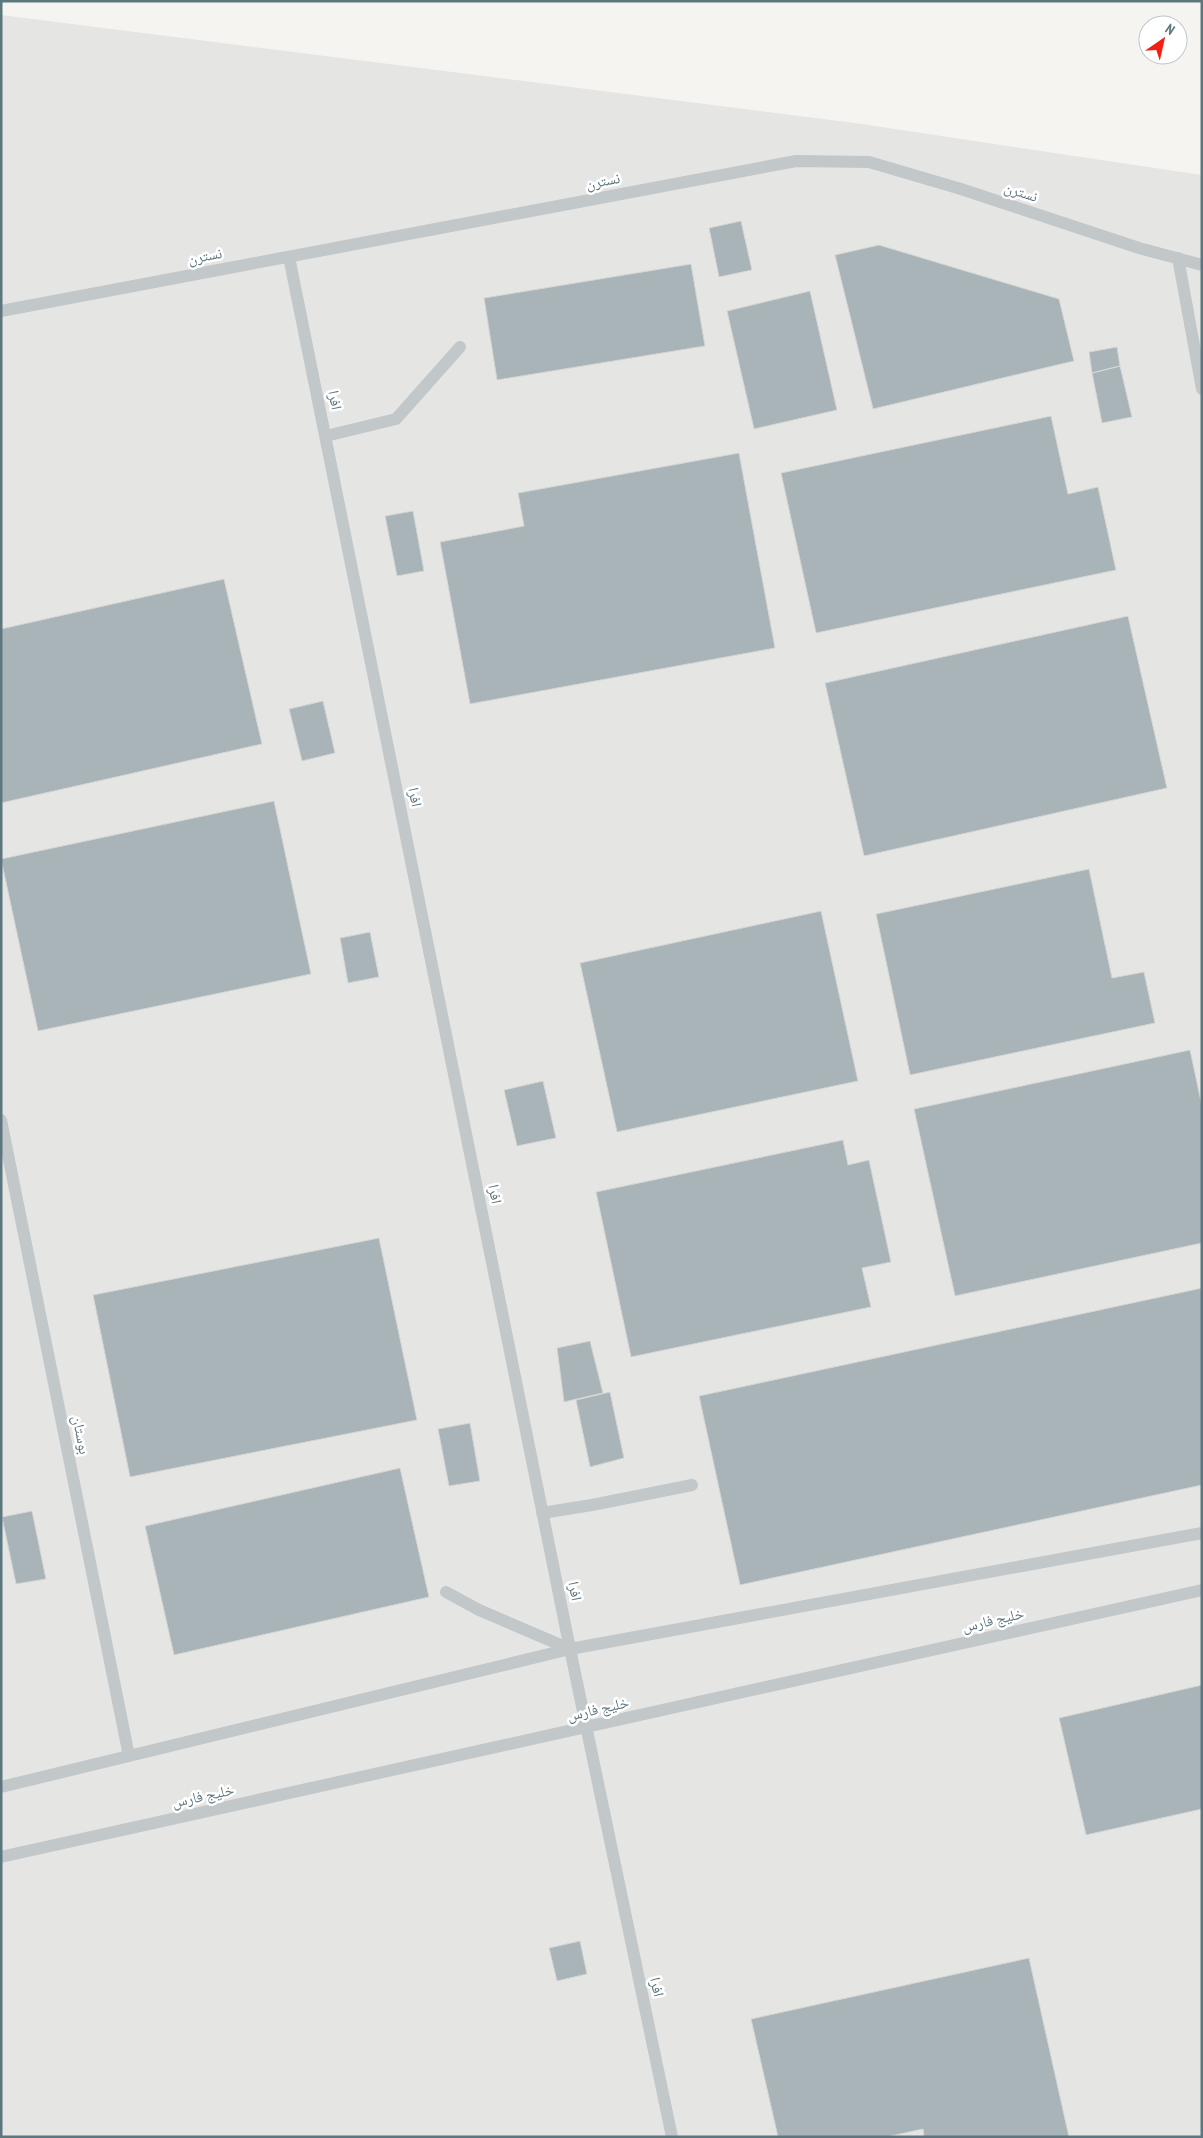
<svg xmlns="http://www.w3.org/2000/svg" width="1203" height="2138" font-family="'PT Sans Narrow','Noto Naskh Arabic',sans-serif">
<rect width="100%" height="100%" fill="#f5f4f0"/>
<!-- built -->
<path fill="#e5e6e4" d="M1,15L855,123L1202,175V2137H1Z"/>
<!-- building -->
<path fill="#a8b4b7" stroke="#d6d6d3" d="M741,221L752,270L719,277L709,228Z
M879,245L1059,299L1074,361L873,409L835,255Z
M691,264L705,346L497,380L484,298Z
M810,291L837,410L754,429L727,311Z
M1117,347L1120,366L1092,373L1089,352Z
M1120,366L1132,417L1102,423L1092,373Z
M1051,416L1068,494L1098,487L1116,570L816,633L781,473Z
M739,453L775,648L470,704L440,542L524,526L518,493Z
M413,511L424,571L397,576L385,516Z
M224,579L262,744L1,803V629Z
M1128,616L1167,788L864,856L825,683Z
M323,701L335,753L302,761L289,709Z
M274,801L311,974L38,1031L1,859Z
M1089,869L1112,978L1144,972L1155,1023L910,1075L876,914Z
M821,911L858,1081L617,1132L580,963Z
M370,932L379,977L348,983L340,938Z
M1190,1050L1202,1106V1243L955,1296L914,1109Z
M543,1081L556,1138L517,1146L504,1090Z
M843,1140L848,1165L869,1160L891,1262L862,1268L871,1307L631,1357L596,1192Z
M379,1238L417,1420L130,1477L93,1295Z
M1202,1288V1485L740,1585L699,1396Z
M590,1341L603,1393L564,1402L557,1348Z
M610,1392L624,1458L590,1467L576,1400Z
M470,1423L480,1481L449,1486L438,1429Z
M400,1468L429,1597L174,1655L145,1526Z
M32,1511L46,1579L16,1584L2,1517Z
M1202,1685V1809L1086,1835L1059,1718Z
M580,1941L587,1974L557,1981L549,1948Z
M1029,1958L1069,2137H924L923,2129L886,2137H778L751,2019Z"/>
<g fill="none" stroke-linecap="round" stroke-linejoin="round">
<!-- lane -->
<path stroke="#c2c7ca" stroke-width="12" d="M289,257L570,1649L672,2137
M1178,258L1202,389
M1,311L796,161L869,162L961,189L1139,248L1202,265
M326,436L396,419L460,347
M1,1120L129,1756
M542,1513L592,1505L692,1485
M446,1592L479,1610L570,1649
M1,1787L570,1649L1202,1533
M1,1857L1202,1590"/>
</g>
<g text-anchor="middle" stroke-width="5" stroke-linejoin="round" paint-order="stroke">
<!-- street labels -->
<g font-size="15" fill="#5d767f" stroke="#fff">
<text transform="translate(603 181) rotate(-11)" y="5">نسترن</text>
<text transform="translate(1021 192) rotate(18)" y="5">نسترن</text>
<text transform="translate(205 256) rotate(-11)" y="5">نسترن</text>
<text transform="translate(335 400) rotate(79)" y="5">افرا</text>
<text transform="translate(415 797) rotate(79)" y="5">افرا</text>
<text transform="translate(495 1194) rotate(79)" y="5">افرا</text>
<text transform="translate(81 1435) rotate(79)" y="5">بوستان</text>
<text transform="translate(575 1591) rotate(79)" y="5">افرا</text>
<text transform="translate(993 1620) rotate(-13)" y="5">خلیج فارس</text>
<text transform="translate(598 1709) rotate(-13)" y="5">خلیج فارس</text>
<text transform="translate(203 1796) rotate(-12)" y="5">خلیج فارس</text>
<text transform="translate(657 1987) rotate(78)" y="5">افرا</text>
</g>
</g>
<!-- border -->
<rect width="1203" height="2138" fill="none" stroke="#5d767f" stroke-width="5"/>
<!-- north arrow -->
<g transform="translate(1163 40) rotate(34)"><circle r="24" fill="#ffffff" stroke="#bec8cc"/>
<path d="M0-4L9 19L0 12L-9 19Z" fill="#f41f11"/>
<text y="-8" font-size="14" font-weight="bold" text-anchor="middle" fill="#5d767f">N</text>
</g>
</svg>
